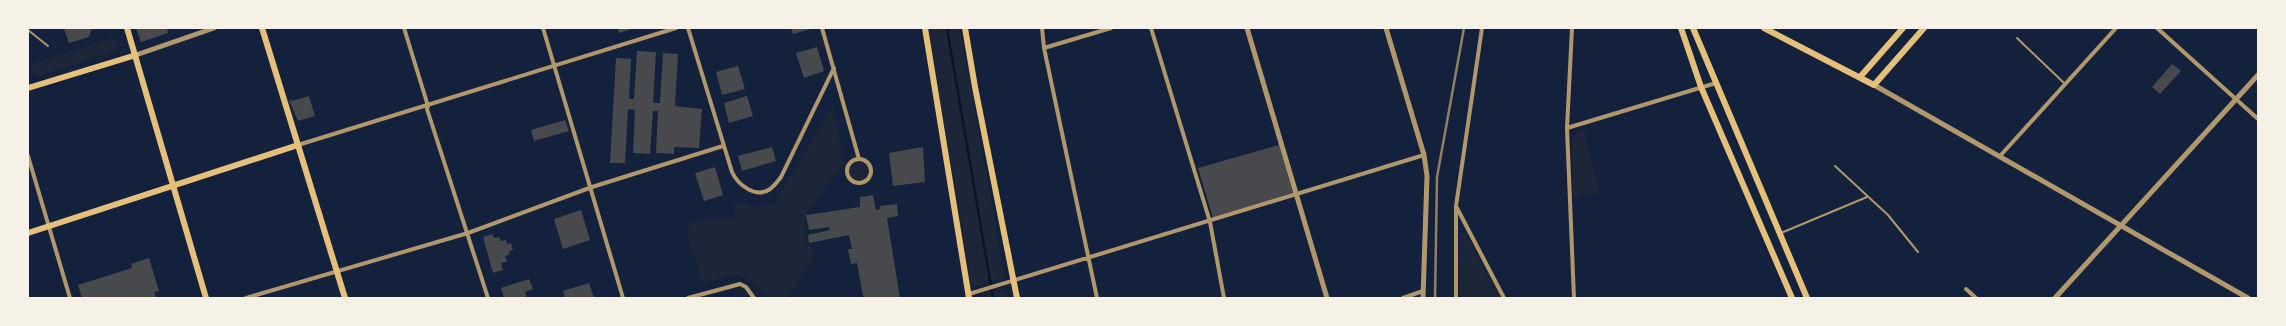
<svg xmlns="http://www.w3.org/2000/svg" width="2286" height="326" font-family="Commissioner,sans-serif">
<rect width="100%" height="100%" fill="#14213d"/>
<!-- green -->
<path fill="#1d2539" d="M928,28H960L1005,277L975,286L971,284L968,264Z
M114,37L118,51L35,77L31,64Z
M833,105L844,164L806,213L805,242L810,245L814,257L789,296C785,299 782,298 777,298C761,298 759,284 746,278C731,272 718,280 703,284L689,240L688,223L734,217V207L740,202L757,207L774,204Z
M1584,129L1599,193L1573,198L1572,139L1576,133Z
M849 172a10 10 0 1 1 20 0a10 10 0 1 1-20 0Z
M1461,233L1466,234L1500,298H1460L1459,235Z
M1004,289L1007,298H977L1002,290Z"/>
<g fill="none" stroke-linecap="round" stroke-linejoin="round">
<!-- stream -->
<path stroke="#0b132b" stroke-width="2.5" d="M947,28L993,298"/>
</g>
<!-- building -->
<path fill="#48494c" d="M92,28L89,37L69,43L64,29Z
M136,28H167L168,33L141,42Z
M618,28H634L619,33Z
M791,28H814L793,34Z
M817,47L824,71L804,78L796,53Z
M637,51L656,52L653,103H660L663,53L678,54L675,106L702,109L699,148L674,147V154L656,153L658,111H653L650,154L633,153L635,110L628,109L625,163H610L616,58L631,59L629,99H634Z
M2172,64L2181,71L2160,94L2152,87Z
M738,66L745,89L722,95L716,72Z
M309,96L315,116L298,121L289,100L292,101Z
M747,96L753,116L729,123L724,103Z
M565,120L569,131L534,141L531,130Z
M1279,145L1293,193L1213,218L1198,168Z
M772,147L776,161L742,171L738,156Z
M923,147L925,182L893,186L889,153Z
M715,167L723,195L704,201L695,173Z
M873,195L876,210L880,209V206L897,204L898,216L887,218L900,298H866L863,296L857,263L851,264L848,249H852L849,235L809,243L808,235L830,230L829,227L809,230L806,215L860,207V197Z
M581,210L590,240L563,249L554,219Z
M492,234L494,238L499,237L501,241L506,240L507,244L511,243L513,250L509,251L510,254L505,256L507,262L501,263L503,270L493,273L483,237Z
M149,258L159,291L154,292L156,298H82L78,285L132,268L131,264Z
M529,279L533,289L525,292L527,298H504L501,288Z
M589,283L594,298H565L563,291Z"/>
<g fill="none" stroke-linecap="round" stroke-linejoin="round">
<!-- service -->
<path stroke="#b1986c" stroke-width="2" d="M28,30L48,46
M2017,38L2064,83
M1835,166L1888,215L1918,252
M1781,233L1867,197"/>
<!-- minor -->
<path stroke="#b1986c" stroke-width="4" d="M404,28L428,106L427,109L488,298
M543,28L623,298
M688,28L732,172C738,185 756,199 770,189C774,186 778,181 781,177L834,68
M822,28L859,159
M1042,28L1044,48L1097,298
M1151,28L1210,222L1224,298
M1572,28L1567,128L1574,298
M2157,28L2258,119
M1044,48L1111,28
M1567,128L1716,83
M298,145L676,28
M28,156L70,298
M2000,156L2116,28
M847 171a12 12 0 1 1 24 0a12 12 0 1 1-24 0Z
M1457,208L1504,298
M1966,289L1976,298
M969,294L1424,155
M246,298L468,233L592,187L723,146
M688,298L740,284L746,287L754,298
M1403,298L1423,291
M1456,298V206L1482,28"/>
<!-- tertiary -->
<path stroke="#b1986c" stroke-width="5" d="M1247,28L1327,298
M1386,28L1424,155L1427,176L1423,298
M136,55L214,28
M1874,85L2248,298
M2055,298L2258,75"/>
<!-- secondary -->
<path stroke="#e5c07b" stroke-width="6" d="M127,28L206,298
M262,28L345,298
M1681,28L1701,87L1792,298
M1693,28L1807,298
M1764,28L1874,85L1924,28
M1860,77L1903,28
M28,88L136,55
M28,233L298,145"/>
<!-- primary -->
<path stroke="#e5c07b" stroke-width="6" d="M925,28L969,298
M965,28L975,87L1017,298"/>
<!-- rail -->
<path stroke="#918062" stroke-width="2.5" d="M1435,298L1437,177L1464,28"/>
</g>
<!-- border -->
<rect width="2286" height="326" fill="none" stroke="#f6f1e7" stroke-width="58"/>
</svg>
